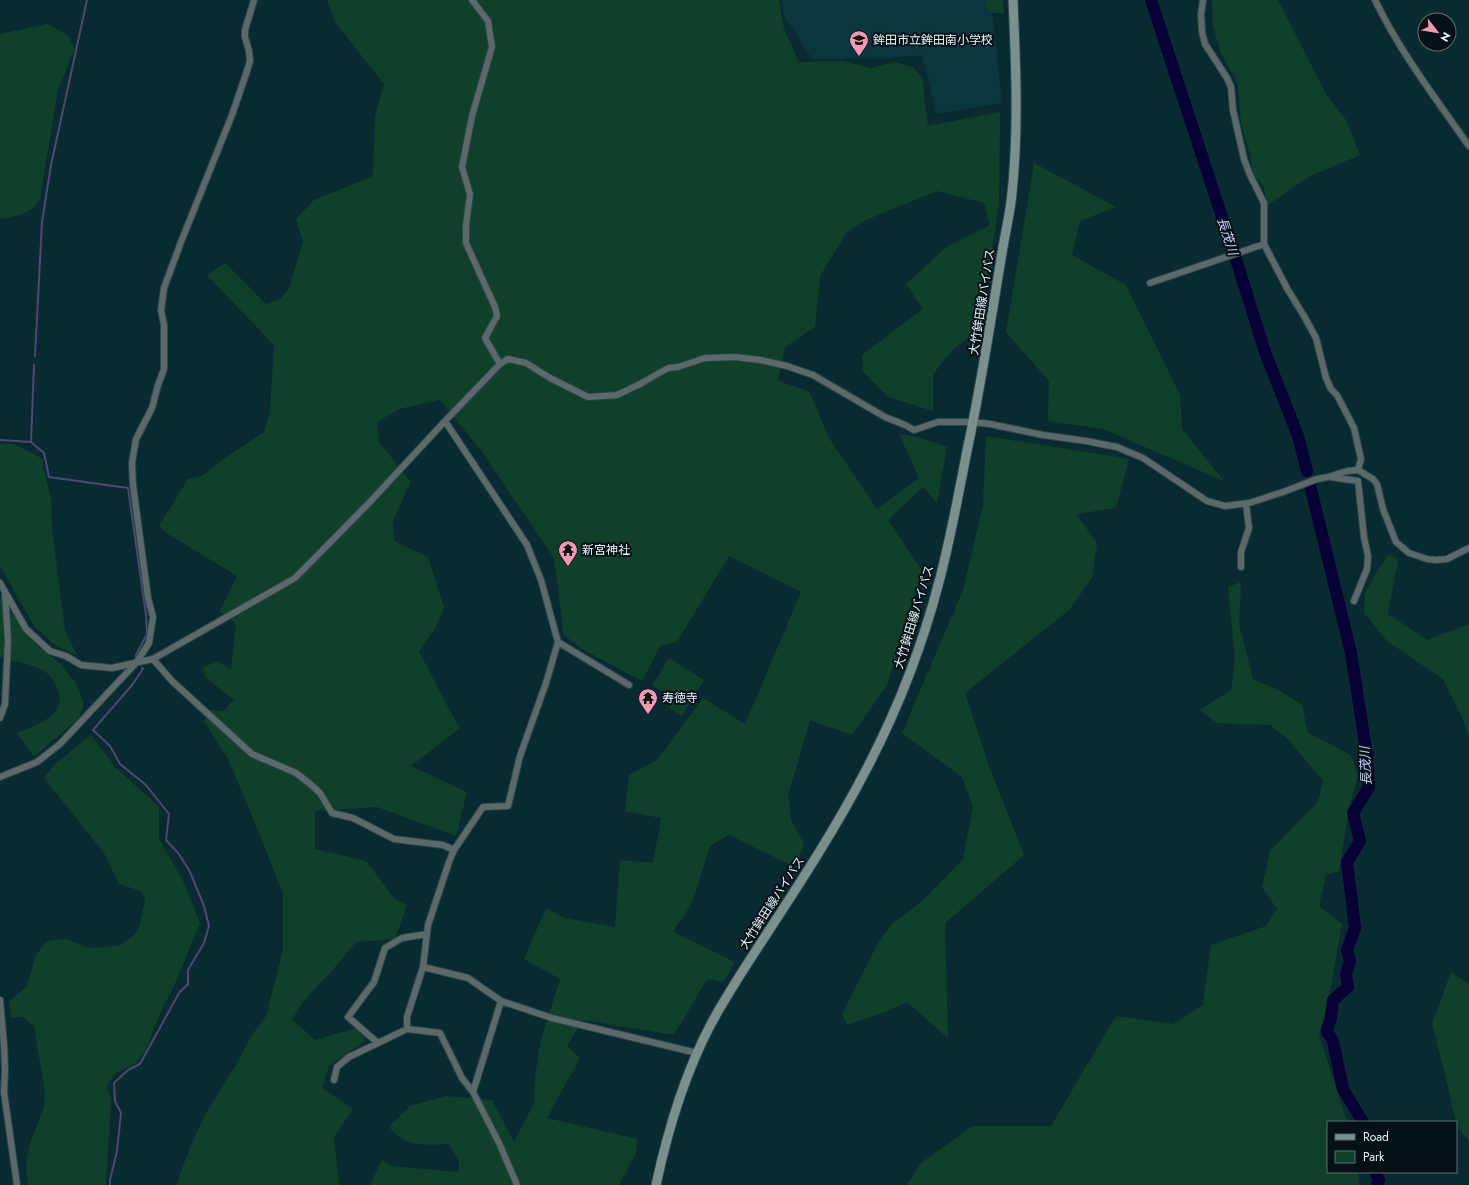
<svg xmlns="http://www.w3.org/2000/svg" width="1469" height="1185" font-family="Jost,'Noto Sans JP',sans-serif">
<rect width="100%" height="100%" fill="#0a2a32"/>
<!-- built -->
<path fill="#0a3640" d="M782,0H991L1002,103L937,114L922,55L892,58L812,59L783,14Z"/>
<!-- green -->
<path fill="#10402a" d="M327,0H779L784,29L799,62L843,61L871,68L894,62L913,67L922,78L928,126L1000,112L999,204L982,317L975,333L953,349L933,374V411L888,397L863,371L862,355L923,309L906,284L948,246L990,225L984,203L937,191L866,220L847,232L820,276L815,327L785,347L778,381L809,391L829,438L877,509L919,478L899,434L918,437L947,447L937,503L923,487L888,520L922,571L887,685L852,735L810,720L788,796L791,820L804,844L795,867L729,835L710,846L692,903L673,932L735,962L723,982L707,979L674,1035L583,1020L567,1046L580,1058L547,1118L637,1139L636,1153L619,1185H370L382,1160L391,1166L459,1172V1161L449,1144C425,1145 407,1148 389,1127L410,1106L446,1096L492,1100L514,1142L534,1103L535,1077L541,1040L560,979L524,959L546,908L564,918L615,927L620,860L653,863L661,818L625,811L629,775L657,760L703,698L745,724L801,592L729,556L677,642L661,645L642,681L582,649L564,635L554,558L480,449L440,400L399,409L377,422L379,442L411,482L393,520L394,541L428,557L444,607L435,629L419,651L445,702L460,728L411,766L467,792L456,836L377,807L315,811V849L366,861L394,898L407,905L395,939L356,942L330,973L306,998L292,1019L315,1040L364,1026L365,1041L329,1066L322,1088L353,1109L334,1137L339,1185H176L191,1145L205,1115L235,1066L252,1035L266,1016L283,950V894L260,835L229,761L204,721L211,710L223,711L234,700L205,677L203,668L217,661L231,670L236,624L220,611L237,576L168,534L159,526L188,479L202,476L222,460L264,432L270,412L274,345L207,275L225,263L266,304L281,299L289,288L303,242L296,219L314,200L373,176L375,116L384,84L335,22Z
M986,0H1003L1004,13H987Z
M1212,0H1278L1326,94L1346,120L1360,155L1310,176L1268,205L1263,185L1254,176L1249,151L1241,124L1238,84L1220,51L1213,26Z
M48,24L67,35L75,49L58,89L40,199C30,215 17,216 0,219V34Z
M1034,163L1116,207L1080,221L1072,255L1126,285L1180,395L1182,429L1224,481L1103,429L1048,421L1049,381L1006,332Z
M986,436L1129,459L1116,508L1076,514L1097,543L1092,578L1069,610L965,693L989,766L1024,855L945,923L948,1038L907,1002L885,1012L847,1025L842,1014L877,945L891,925L921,902L963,859L973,806L962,777L902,733L963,590L983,506Z
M0,443L14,444L43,459V467L51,498L52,529L65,631L77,655L55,645L35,627L0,566Z
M1389,555L1398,559L1388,614L1427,640L1469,624V737L1462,717L1443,679L1387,641L1364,613L1365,593L1378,570Z
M1241,582L1239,624L1253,679L1282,692L1302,705L1308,733L1351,755L1358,775L1349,809L1339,871L1326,875L1319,906L1342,924L1330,993L1319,1035L1347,1122H1328V1172H1358L1359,1185H907L921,1163L973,1126H1051L1116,1016L1173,1024L1203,1005L1211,945L1266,926L1277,909L1262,887L1270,851L1318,802L1323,781L1287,738L1270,725L1217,723L1200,710L1231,690L1235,659L1228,587Z
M0,596L11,613L40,648L61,664L75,682L84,703L79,718L34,757L17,733C36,725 69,716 57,689C54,681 49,673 42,670C32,664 12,661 0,657Z
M669,658L704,680L682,716L669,708L674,699L652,685Z
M91,735L116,768L159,807V839L183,881L200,923L171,993L164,1004L145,1051L136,1063L116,1073L107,1085L111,1099L106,1185H28L26,1161L30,1143L44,1107L45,1091L34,1027L23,1017L11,1018L9,1002L27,986L36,955L46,942L61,939L69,940L87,947L95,948L121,945L134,935L139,928L144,905L145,898L141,891L119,884L104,853L44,778L54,765Z
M1451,972L1469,984V1140L1457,1127L1445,1074L1432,1024Z"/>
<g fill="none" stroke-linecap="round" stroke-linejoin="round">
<!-- stream -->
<path stroke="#4a4a70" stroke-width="2" d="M35,356L42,222L51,165L87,0
M0,440L31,442L44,453L49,477L128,488L146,615L147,634L136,655V656
M31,442L34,365
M110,1185V1180L117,1151L121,1113L115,1101L114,1083L128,1070L140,1064L179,993L188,984V970L204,943L209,926L204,906L190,872L179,854L166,840L169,814L146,785L120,764L110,746L93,730L132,685L143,669L142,668"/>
<!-- river -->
<path stroke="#060034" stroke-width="12" d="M1151,0L1240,272L1265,352L1298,436L1307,471
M1310,485L1351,653L1367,756L1369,787L1353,813L1360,841L1347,862L1355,928L1347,950L1350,961L1346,974L1348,987L1333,1000L1331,1018L1327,1031L1333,1041L1343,1089L1363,1122
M1375,1172L1379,1180L1377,1185"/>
<defs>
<path id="minor" d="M472,0L488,21L492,47L472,116L462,167L470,194L466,226V243L495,307L497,316L485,338L500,364
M1203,0L1201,14L1202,32L1205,44L1227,78L1231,87L1233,110L1244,159L1250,175L1264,203V244L1288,290L1304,316L1316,338L1326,378L1331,389L1337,395L1354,428L1361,459L1358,470
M1375,0C1400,52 1436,99 1469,146
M1150,283L1264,244
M1330,477L1358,481L1364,537L1368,556L1367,569L1354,601
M1241,567V552L1249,528L1246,504
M0,583L26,629L50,651L66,656L81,665L112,668L153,659L295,578L370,502L445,421L500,364L508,359L526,363L550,378L588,397L617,395L640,384L668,368L678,367L705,358L735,357L760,360L787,366L813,375L885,417L905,425L914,430L938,422H973L990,424L1043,435L1086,441L1117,447L1143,458L1207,501L1225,506L1249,503L1283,492L1317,479L1328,477L1347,471L1358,470L1373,479L1377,484L1383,509L1396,542L1409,553L1427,559L1435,560L1447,559L1469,548
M558,642L629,685
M153,659L172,681L252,754L296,773L309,783L320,793L332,813L353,818L394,839L443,845L454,850
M0,718L5,704L8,640L5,594
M0,777L37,762L60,744L136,663L149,643L153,617L148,598L133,485L132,463L136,439L152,408L158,385L164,369V325L161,310L164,288L181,242L232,115L247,71L250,61L249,51L245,37V30L254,0
M423,967L468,978L501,1001L552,1018L697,1053
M0,1000L4,1045L5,1070L4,1092L17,1185
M407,1029V1017L423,967L428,925L449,862L454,850L483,807L508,806L520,756L546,683L558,642L541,580L527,545L445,421
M378,1043L348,1017L374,982L385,948L402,938L427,934
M334,1080L337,1067L349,1057L407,1029L440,1033L462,1078L473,1092L500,1145L517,1185
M473,1092L501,1001"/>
<path id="secondary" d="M656,1185C668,1129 684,1075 711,1024C727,994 746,966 764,938C800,883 836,828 866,770C897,711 922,647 939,582C951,537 959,491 968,446C981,385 990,325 1000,265C1003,244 1008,223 1011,202C1019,136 1016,67 1013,0"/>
</defs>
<!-- minor casing -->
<use href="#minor" stroke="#29474e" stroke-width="8"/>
<!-- secondary casing -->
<use href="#secondary" stroke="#29474e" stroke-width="11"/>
<!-- minor -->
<use href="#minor" stroke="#5b6968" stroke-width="6"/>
<!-- secondary -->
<use href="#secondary" stroke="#79908d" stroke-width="9"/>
</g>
<!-- icons -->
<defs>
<symbol id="school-pin" viewBox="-11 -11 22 30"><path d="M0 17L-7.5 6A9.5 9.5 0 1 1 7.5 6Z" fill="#f09ab5" stroke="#051114"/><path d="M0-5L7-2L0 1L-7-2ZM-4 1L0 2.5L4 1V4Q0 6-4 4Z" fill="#111"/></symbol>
<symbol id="temple-pin" viewBox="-11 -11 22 30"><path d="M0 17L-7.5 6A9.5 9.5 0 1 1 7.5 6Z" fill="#f09ab5" stroke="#051114"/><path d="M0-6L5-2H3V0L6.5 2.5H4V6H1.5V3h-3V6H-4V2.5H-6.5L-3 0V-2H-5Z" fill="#111"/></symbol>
</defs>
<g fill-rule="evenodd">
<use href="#school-pin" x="848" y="29" width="22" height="30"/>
<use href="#temple-pin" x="557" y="539" width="22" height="30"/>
<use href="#temple-pin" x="637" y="687" width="22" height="30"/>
</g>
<g text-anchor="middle" stroke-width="4" stroke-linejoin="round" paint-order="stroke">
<!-- poi labels -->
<g font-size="12" fill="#e7f8fd" stroke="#051114" text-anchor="start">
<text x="873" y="44">鉾田市立鉾田南小学校</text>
<text x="582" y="554">新宮神社</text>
<text x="662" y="702">寿徳寺</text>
</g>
<!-- street labels -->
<g font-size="12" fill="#e7f8fd" stroke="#051114">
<text transform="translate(982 302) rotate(-81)" y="4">大竹鉾田線バイパス</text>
<text transform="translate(914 617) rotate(-73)" y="4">大竹鉾田線バイパス</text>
<text transform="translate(772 903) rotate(-57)" y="4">大竹鉾田線バイパス</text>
</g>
<!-- water labels -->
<g font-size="13" font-style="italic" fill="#c5d0fb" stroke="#051114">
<text transform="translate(1228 236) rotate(72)" y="5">長茂川</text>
<text transform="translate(1365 766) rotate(-93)" y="5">長茂川</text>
</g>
</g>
<!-- legend -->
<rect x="1327" y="1121" width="130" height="52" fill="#051114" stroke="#5f6d71"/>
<rect x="1335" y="1134" width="20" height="6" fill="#79908d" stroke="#5f6d71"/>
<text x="1363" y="1141" font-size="12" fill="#e7f8fd">Road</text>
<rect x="1335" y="1151" width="20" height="12" fill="#10402a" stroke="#5f6d71"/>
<text x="1363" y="1161" font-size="12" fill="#e7f8fd">Park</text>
<!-- north arrow -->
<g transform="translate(1437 32) rotate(121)"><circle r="19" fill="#051114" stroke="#5f6d71"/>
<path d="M0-3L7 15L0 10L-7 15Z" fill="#f09ab5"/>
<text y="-6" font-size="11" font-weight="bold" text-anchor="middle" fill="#e7f8fd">N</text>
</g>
</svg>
